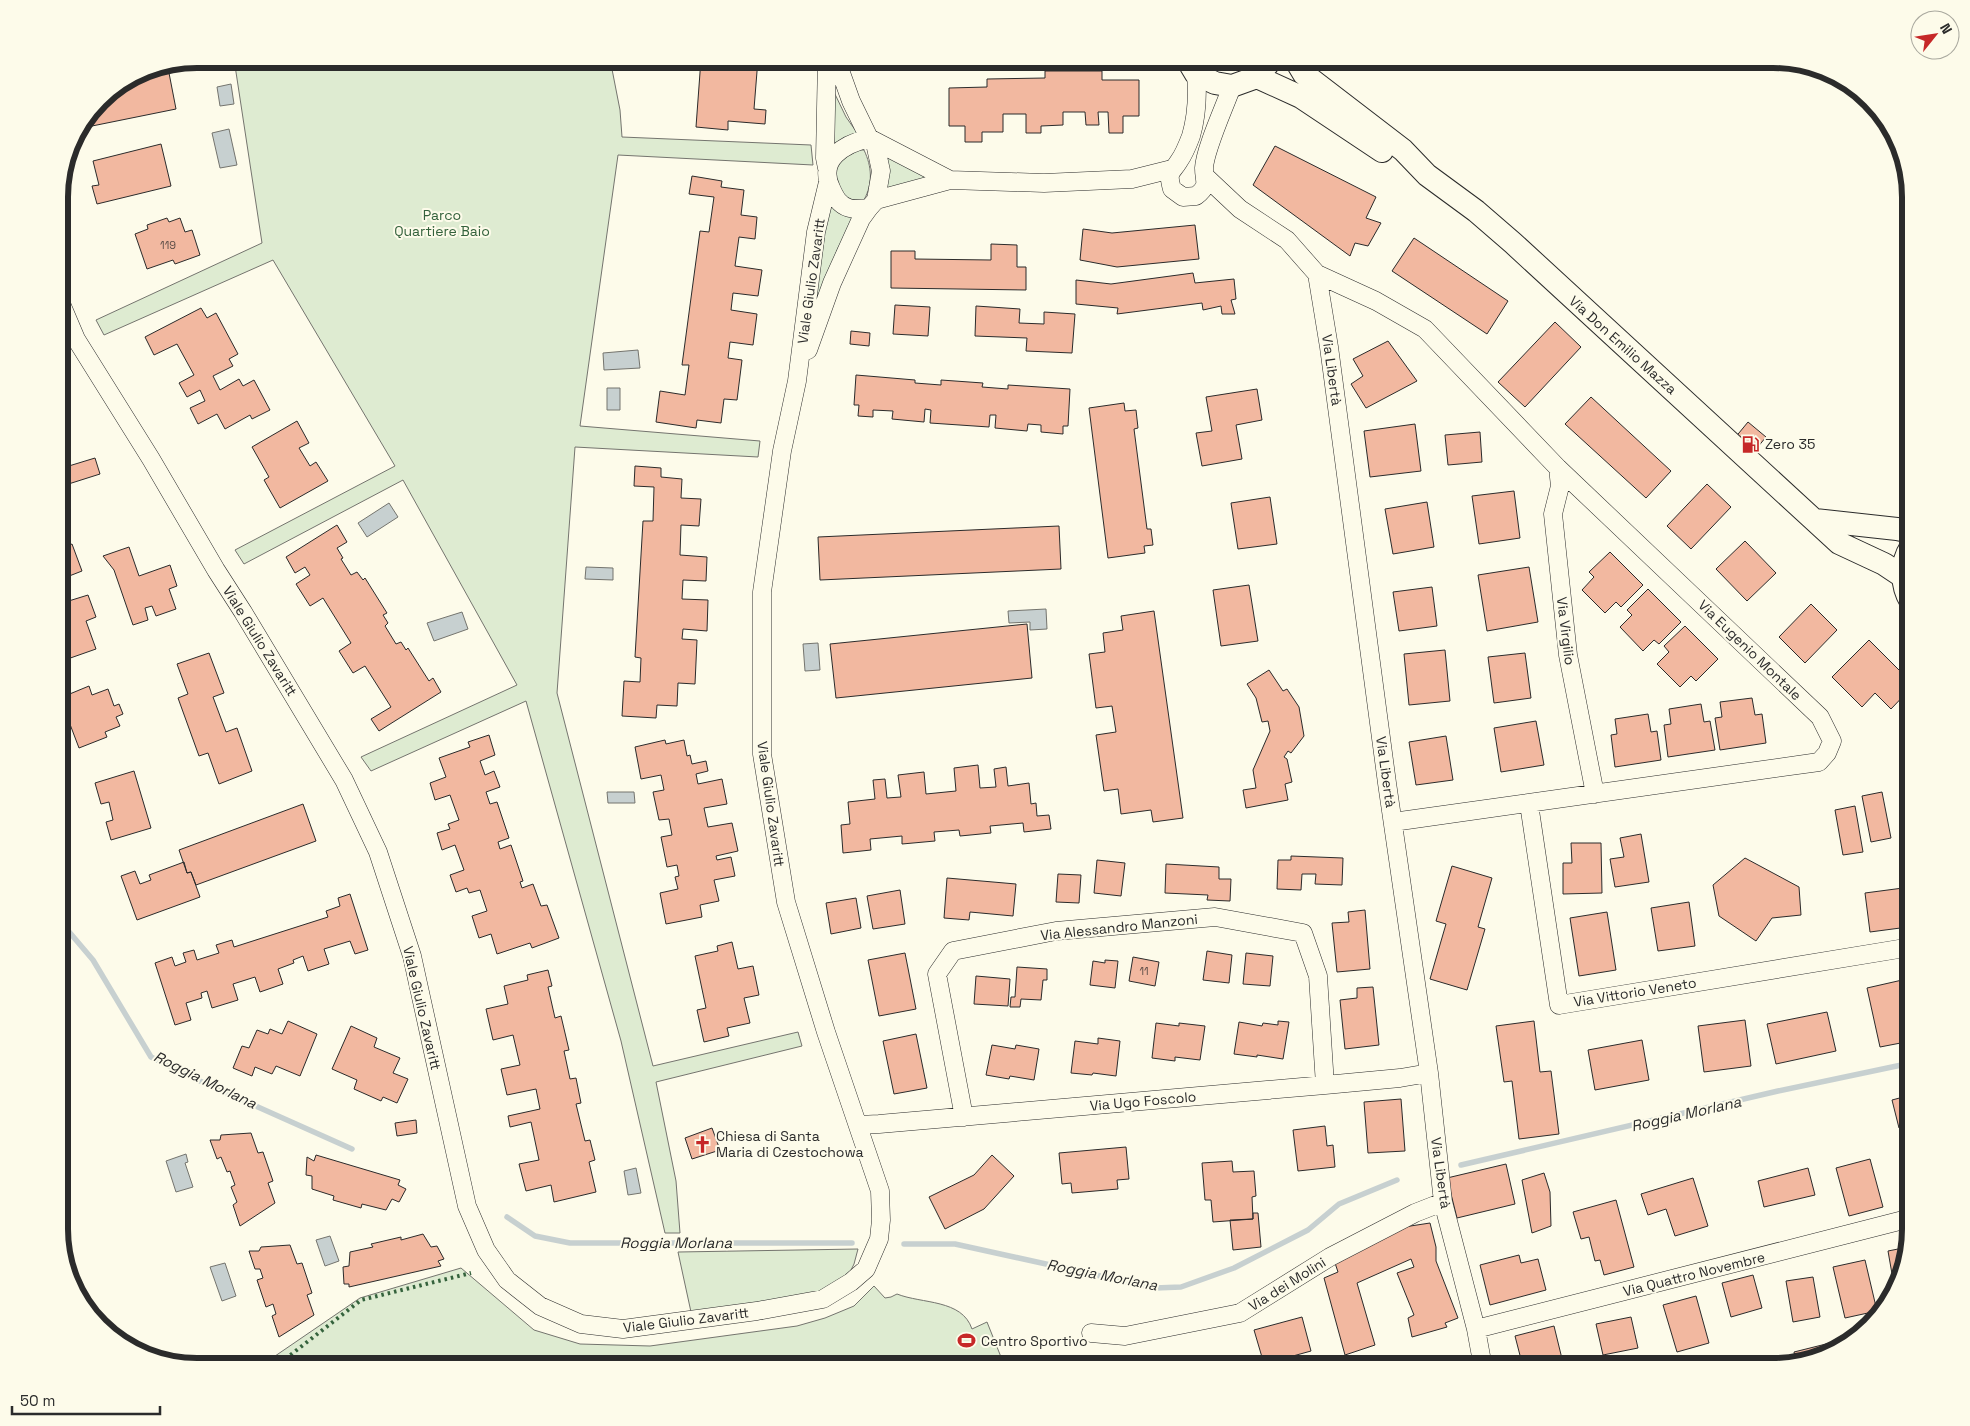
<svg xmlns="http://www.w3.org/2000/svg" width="1970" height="1426" font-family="'Space Grotesk',sans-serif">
<rect width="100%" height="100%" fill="#fdfbea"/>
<!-- green -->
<path fill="#deebd1" stroke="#74746e" d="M234,59H610L620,110L622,137L811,145L813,165L618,155L580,426L760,441L758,457L575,447L557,693L653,1066L798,1032L802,1046L656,1082L676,1181L680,1233H665L621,1041L526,701L371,771L361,757L517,685L403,480L244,564L235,550L395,466L273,260L104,335L96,320L262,243Z
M833,90L846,117L858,134L834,145Z
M852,150H864C872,167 873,183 864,200C846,201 844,197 834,182L837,164Z
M886,156L926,177L927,182L885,195Z
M829,204L857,215L838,248L815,308L814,287Z
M858,1249L854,1264L848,1276L820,1293L691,1312L678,1252Z
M461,1268L534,1330L580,1344L650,1346L797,1326L825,1318L854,1306L874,1286L885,1298L891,1297L897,1294C922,1304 962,1299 972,1329L987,1322L1005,1367H259L360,1298Z"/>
<!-- water -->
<path fill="#c7d0d0" stroke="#74746e" d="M231,84L234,104L220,106L217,87Z
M229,129L237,165L220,168L212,133Z
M638,350L640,368L604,370L603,353Z
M607,388H620V410H607Z
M389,503L398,517L367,537L358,523Z
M586,567L613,568V580L585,579Z
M1046,609L1047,629L1030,630V622L1009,623L1008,611Z
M462,612L468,629L434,641L427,623Z
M818,643L820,670L805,671L803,644Z
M607,792H634L635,803H608Z
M186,1154L188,1162L185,1163L193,1187L176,1192L166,1161Z
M636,1168L641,1193L628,1195L624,1171Z
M330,1236L339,1261L325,1266L316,1240Z
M225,1263L236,1296L222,1301L210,1267Z"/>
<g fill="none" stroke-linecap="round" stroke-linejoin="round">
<!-- stream -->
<path stroke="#c7d0d0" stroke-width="5.5" d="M59,920L93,960L151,1057L200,1081L352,1149
M1461,1165L1778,1091L1911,1063
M507,1217L535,1236L570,1243H852
M904,1244H955L1155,1288L1181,1287L1234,1268L1308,1230L1339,1204L1397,1180"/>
</g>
<!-- building -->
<path fill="#f2b8a0" stroke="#2b2b2b" d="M701,59H758L754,109L766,110L765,124L728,121V130L696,127Z
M1045,71H1102V80H1139V116H1123V133H1109L1108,112H1098L1099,125H1086L1085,112H1063V125L1041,126V133H1026V114H1003V132H982V142H965V126H949V88L987,87V79L1045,78Z
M169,73L176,109L92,126L89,114L99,99L126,81Z
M161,144L171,186L97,204L92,186L99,185L93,161Z
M1275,146L1376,197L1366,218L1381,223L1368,246L1355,243L1350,256L1253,185Z
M692,176L722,181L721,187L744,190L741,215L757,217L755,239L739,237L735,266L762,270L758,296L733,293L731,310L757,314L753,345L730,342L728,358L742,360L737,400L724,399L721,423L697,420L696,428L656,422L660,391L685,395L689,365H682L700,231L709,232L714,197L689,194Z
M167,218L169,222L180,218L185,232L192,230L200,255L175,264L173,260L147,269L135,234L148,229L147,225Z
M1195,225L1199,259L1117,267L1080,260L1083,229L1112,233Z
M1414,238L1508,301L1487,334L1392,271Z
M991,244L1017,245V267H1026V290L891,288V251H915V259L991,260Z
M1193,273L1195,283L1234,279L1236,299L1231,300L1235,314H1222L1221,306L1203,310L1202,303L1117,314L1118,308L1076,304V280L1111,284Z
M895,305L930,307L928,336L893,334Z
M976,306L1020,309L1019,323L1044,324V312L1075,314L1072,353L1026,351L1027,338L975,336Z
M201,308L207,318L216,313L238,354L229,359L233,366L213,376L220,390L239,379L243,386L254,380L270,410L252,419L250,415L225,429L217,414L198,424L190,408L205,401L200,390L187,397L179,383L194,375L177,344L154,355L145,337Z
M1555,322L1581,347L1525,407L1498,382Z
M851,331L870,333L869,346L850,344Z
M1388,341L1417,381L1366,408L1351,384L1363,376L1353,359Z
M856,375L915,380V383L941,385V380L983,383L982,387L1008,389V385L1070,389L1068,426H1063V434L1041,432V425L1028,424L1027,431L995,428L996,415H990L989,427L930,423L931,410L925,409L924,422L892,419L893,411L873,410V417L858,416L859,405H854Z
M1257,389L1262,420L1236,425L1242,459L1202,466L1196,433L1212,431L1206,397Z
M1591,397L1671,471L1646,498L1565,424Z
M1124,403L1125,411L1136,410L1138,428L1134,429L1147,529H1151L1153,545L1144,546L1145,553L1108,558L1089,408Z
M297,421L309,443L299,448L310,466L316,462L328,481L280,508L264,480L269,477L252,447Z
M1748,422L1766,437L1752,454L1734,439Z
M1415,424L1421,471L1370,477L1364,431Z
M1480,432L1482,462L1448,465L1445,435Z
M95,458L100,474L59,487V469Z
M635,466L661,468V477L682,479L681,498L701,499L699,526L681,525L680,555L707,557L706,581L683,580L682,599L708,600L707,631L683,629L682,639L697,640L695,684L678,683L677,706L657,705L656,718L622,716L624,681L640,682L641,658L635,657L643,521H653L654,487L634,486Z
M1707,484L1731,507L1691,549L1667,526Z
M1514,491L1520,538L1479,544L1472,496Z
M1270,497L1277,544L1238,549L1231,503Z
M1427,502L1434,547L1393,554L1385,509Z
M337,525L347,542L337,548L343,558L341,559L351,575L357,572L363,580L365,578L387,613L383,615L388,623L385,626L396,644L401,642L406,650L408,648L429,681L433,678L441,692L379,731L371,719L391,707L365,666L353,673L339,651L351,643L323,598L310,606L296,584L310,575L305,567L295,573L286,557Z
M1059,526L1061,569L820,580L818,537Z
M1745,541L1776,573L1747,601L1716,569Z
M72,544L82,571L59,580V549Z
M129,547L139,576L170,565L177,586L169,589L176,609L156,616L152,606L145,608L148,620L133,625L114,570L103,556Z
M1610,552L1643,585L1621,607L1616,602L1605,613L1582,590L1594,577L1589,572Z
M1529,567L1538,622L1487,631L1478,575Z
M1249,585L1258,641L1221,646L1213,590Z
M1432,587L1437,626L1399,631L1393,592Z
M1648,589L1681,622L1659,644L1654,640L1643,651L1620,627L1632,615L1627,610Z
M88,595L96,617L86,621L96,649L59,662V604Z
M1811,604L1837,630L1805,663L1779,637Z
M1154,611L1183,818L1153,822L1151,810L1121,814L1118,789L1104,791L1096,735L1116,732L1112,706L1096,708L1089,654L1105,652L1103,633L1123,630L1121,616Z
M1027,624L1032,678L836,698L830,644Z
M1685,626L1718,659L1696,681L1691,676L1680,687L1657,664L1669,652L1664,646Z
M1869,640L1911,682V688L1891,709L1875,693L1862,707L1832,677Z
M1445,650L1450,701L1409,705L1404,654Z
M209,653L224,693L213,697L226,732L237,728L252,771L219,784L208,753L199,756L178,698L188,694L177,664Z
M1525,653L1531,698L1494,703L1488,657Z
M1269,670L1283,691L1287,689L1299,707L1304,736L1291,753L1288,751L1284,757L1287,759L1292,782L1285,784L1288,800L1246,808L1243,790L1256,788L1253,770L1270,731L1268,721L1262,722L1256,698L1247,684Z
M89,686L92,695L108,689L114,706L119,704L123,714L116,717L120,726L105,732L107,737L79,748L60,698Z
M1752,698L1755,715L1762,714L1766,743L1720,750L1715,718L1722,717L1720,702Z
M1701,704L1704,722L1710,721L1715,750L1668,757L1664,725L1671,724L1669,709Z
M1648,714L1651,732L1657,731L1661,760L1615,767L1611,735L1617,734L1615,719Z
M1536,721L1544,765L1501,772L1494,728Z
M489,735L495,755L480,761L485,775L494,771L500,787L486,792L490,804L497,802L509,838L498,842L500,849L511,845L523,881L520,882L522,888L533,884L541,906L547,905L559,938L532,948L530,943L497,954L491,934L479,938L472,916L487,911L480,890L469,893L467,888L456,892L450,875L464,870L455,845L442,850L437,833L450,829L448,824L459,820L450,795L435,800L430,783L446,777L439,758L470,747L468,742Z
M1446,736L1453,780L1416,785L1409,742Z
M665,740L666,744L684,740L687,756L690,755L692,764L706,761L708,771L696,774L698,784L722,779L727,804L704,808L708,827L732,823L738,851L716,856L717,860L731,857L735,876L714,880L719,901L700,905L702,917L666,924L660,893L678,889L675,877L679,876L677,865L667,867L661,837L672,835L669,819L659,820L653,792L664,790L661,775L641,779L635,747Z
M978,765L980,788L996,787L994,769L1006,767L1008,786L1029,783L1031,804L1036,803L1037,816L1049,815L1051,829L1024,832L1023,823L990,826L991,833L960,836L959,830L934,832L935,841L902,844V836L870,839L871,850L843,853L841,825L850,824L848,802L875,799L873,780L885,779L887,798L901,797L898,775L924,772L926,794L956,791L954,768Z
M134,771L151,828L111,840L106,822L113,820L109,802L101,804L95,783Z
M1882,792L1891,838L1871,842L1862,796Z
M303,804L316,841L196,885L191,872L187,873L179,850Z
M1855,806L1863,852L1843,855L1835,810Z
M1641,834L1649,882L1615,887L1610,859L1624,857L1620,838Z
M1571,843H1601L1602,893L1563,894V863H1572Z
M1291,856L1343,858L1342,885L1315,884L1316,874H1302L1301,890L1277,889L1278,860H1291Z
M1745,858L1799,887L1801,915L1772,918L1756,941L1719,916L1713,885Z
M1097,860L1125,863L1121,896L1094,893Z
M184,862L187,873L191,872L200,897L137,920L121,876L135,871L140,884L151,880L149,875Z
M1166,864L1219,867V879H1231L1230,901L1207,900L1208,895L1165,893Z
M1452,866L1492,878L1478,927L1485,929L1467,990L1430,979L1446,924L1436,921Z
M1058,874L1081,875L1079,903L1056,902Z
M947,878L1016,884L1013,916L970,912L969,920L944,918Z
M1903,888L1908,927L1870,932L1865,893Z
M900,890L905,924L873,929L867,896Z
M350,894L368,950L355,954L350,941L324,949L329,964L308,971L303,956L293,960L294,963L278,969L283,984L260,992L255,977L233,984L238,1000L212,1008L207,991L201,993L202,998L186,1003L191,1020L175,1025L155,963L172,957L175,966L186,962L183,953L194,950L197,960L219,953L216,945L232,940L234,947L328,917L326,911L340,906L338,898Z
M856,898L861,928L831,934L826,903Z
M1689,902L1695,946L1658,951L1651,908Z
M1365,910L1370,969L1337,972L1332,923L1349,922L1348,912Z
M1607,912L1616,970L1579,976L1570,918Z
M732,942L738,969L753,966L759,995L744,998L750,1023L727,1028L729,1036L704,1042L697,1010L706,1008L695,956L718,951L717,946Z
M1207,951L1232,955L1229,983L1203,980Z
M905,953L916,1009L879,1016L868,960Z
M1246,953L1273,956L1270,986L1243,984Z
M1133,957L1159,962L1155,986L1129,981Z
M1105,960L1118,961L1115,988L1090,985L1093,961L1105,963Z
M1017,967L1047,969V980H1043L1041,1000L1021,999L1020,1007H1010L1011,997H1015Z
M548,970L552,986L548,987L555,1018L561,1016L569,1050L564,1051L570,1079L576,1078L581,1103L576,1104L585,1141L590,1140L595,1160L589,1162L596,1192L554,1202L551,1185L526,1191L519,1164L539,1160L531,1122L510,1127L508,1116L540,1109L536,1089L507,1095L501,1069L520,1065L513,1035L493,1040L486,1009L508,1004L504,986L528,980L527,975Z
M976,976L1010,979L1008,1006L974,1004Z
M1911,978V1041L1880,1047L1867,988Z
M1373,987L1379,1045L1345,1049L1340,1000L1357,998V988Z
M1827,1012L1836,1051L1776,1064L1767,1024Z
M1745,1020L1751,1066L1704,1072L1698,1026Z
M288,1021L317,1034L300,1076L276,1066L272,1074L255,1067L252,1076L233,1068L242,1046L249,1048L257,1030L268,1034L270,1029L282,1034Z
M1278,1021L1289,1022L1283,1059L1257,1055V1057L1234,1054L1239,1022L1262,1026L1263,1023L1278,1025Z
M1534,1021L1540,1072L1551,1071L1559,1134L1519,1139L1512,1081L1504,1082L1496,1026Z
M1156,1023L1179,1026V1023L1205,1026L1200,1060L1175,1057V1061L1152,1058Z
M351,1026L377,1038L374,1047L400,1058L393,1073L408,1079L397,1103L383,1097L381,1101L354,1089L357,1080L332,1069Z
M916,1034L927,1088L894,1094L883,1041Z
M1098,1038L1120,1041L1116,1076L1093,1073L1092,1075L1071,1073L1075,1041L1098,1044Z
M1642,1040L1649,1080L1595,1090L1588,1050Z
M992,1045L1015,1049L1016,1045L1039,1049L1034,1080L1010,1076L1009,1079L986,1075Z
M1911,1095V1134H1910L1908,1126L1899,1128L1892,1100Z
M1401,1099L1405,1151L1368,1153L1364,1102Z
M416,1120L417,1133L397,1136L395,1123Z
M1325,1126L1327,1146L1333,1145L1335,1167L1298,1171L1293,1130Z
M712,1128L720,1150L692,1159L685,1138Z
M251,1133L258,1153L263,1152L273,1181L268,1183L275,1203L240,1226L233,1205L237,1202L231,1187L235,1185L230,1171L227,1172L221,1157L217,1159L210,1140H220L221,1135Z
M59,1135L67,1188L59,1189Z
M1126,1147L1129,1179L1117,1180L1118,1189L1072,1193L1071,1183L1062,1184L1059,1153Z
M316,1155L400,1180L398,1185L406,1189L399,1202L392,1199L386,1210L362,1204L361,1208L333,1200L334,1196L312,1189V1176L306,1175L307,1157L314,1161Z
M992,1155L1014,1176L984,1209L945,1229L929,1197L974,1175Z
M1870,1159L1883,1207L1849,1216L1836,1168Z
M1232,1161L1233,1172L1254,1171L1256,1196L1252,1197L1253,1219L1213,1222L1211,1200H1205L1202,1163Z
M1506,1164L1515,1204L1457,1218L1447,1178Z
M1808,1168L1815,1195L1764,1207L1758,1181Z
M1544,1173L1550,1192L1551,1226L1532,1233L1522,1180Z
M1693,1178L1708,1226L1675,1236L1666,1209L1648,1215L1641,1194Z
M1616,1200L1634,1267L1604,1275L1600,1260L1595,1261L1589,1237L1581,1239L1573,1212Z
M1253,1213H1258L1261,1247L1233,1250L1230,1220L1253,1219Z
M1430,1223L1436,1247V1261L1458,1318L1445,1323L1447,1327L1412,1337L1408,1318L1414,1315L1397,1273L1414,1267L1411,1259L1357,1283L1375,1345L1345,1355L1324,1278L1338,1272L1334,1260L1404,1227Z
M423,1234L431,1247L437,1246L444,1259L438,1261L441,1266L349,1287V1284H344L343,1267L349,1266L350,1252L373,1247L371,1244L401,1237V1240Z
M290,1245L297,1264L302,1263L312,1293L307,1295L314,1315L279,1337L272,1316L276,1314L273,1304L266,1307L257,1280L263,1278L260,1269H255L249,1251H259L261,1247Z
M1908,1247L1904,1273L1895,1291L1888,1251Z
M1519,1255L1521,1263L1538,1259L1546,1290L1490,1305L1480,1265Z
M1865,1260L1877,1311L1845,1318L1833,1267Z
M1753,1275L1762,1308L1731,1317L1722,1283Z
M1813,1277L1820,1317L1793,1322L1786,1281Z
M1696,1296L1709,1343L1677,1352L1663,1305Z
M1302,1317L1311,1351L1264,1364L1254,1330Z
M1631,1317L1638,1348L1603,1355L1596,1324Z
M1554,1326L1564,1367H1523L1515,1336Z
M1854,1337L1835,1353L1796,1362L1794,1352Z"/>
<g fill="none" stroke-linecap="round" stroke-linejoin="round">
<defs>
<path id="minor" d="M836,59L851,101L869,138
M1196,74C1198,96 1197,115 1191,136C1188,144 1184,154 1179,161C1171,174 1167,171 1172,189L1183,197L1196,196C1210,185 1204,182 1204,168C1205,149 1225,106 1232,86
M827,168L825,158L827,59
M1207,178L1240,209L1287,240L1317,274L1329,347L1387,783L1429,1073L1443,1202L1476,1329L1483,1367
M876,200L950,180L1044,183L1132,179L1172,169
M869,208C863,208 854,210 849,208C839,205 835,197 831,188C817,159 845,144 869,138L950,180
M1317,274L1376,301L1425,329L1558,468L1820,717L1832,741L1827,753L1819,762L1393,822
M59,299L76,339L151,459L216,570L243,612L344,780L378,852L412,956L467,1206L486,1250L507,1280L540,1306L581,1324L623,1329L757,1311L823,1299L851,1282L866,1269L879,1239L881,1220L880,1191L826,1032L786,902L762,754V592L782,451L797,381L816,232L828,182
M808,350L832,283L861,219L869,208L876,200L881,171L875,143
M1558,468L1560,486L1553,514L1568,655L1595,794
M1529,804L1559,1005L1911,947
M964,1117L937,974L953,951L1056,931L1215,917L1303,933L1318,976L1325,1085
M858,1125L879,1124L1325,1085L1400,1078L1429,1073
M1476,1329L1911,1218
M1091,1333L1125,1336L1240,1313L1330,1257L1415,1213L1443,1202"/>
<path id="tertiary" d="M1187,59L1196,74L1215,83L1232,86L1257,77L1272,59
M1295,59L1304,74L1403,150L1427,175L1476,211L1513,243L1839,543L1884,564L1902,576
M1257,77L1301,97L1382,151
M1815,520L1897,529L1911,532
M1911,547C1900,564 1901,585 1911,602"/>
</defs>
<!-- minor casing -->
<use href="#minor" stroke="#2b2b2b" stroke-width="19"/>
<!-- tertiary casing -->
<use href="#tertiary" stroke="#2b2b2b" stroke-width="24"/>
<!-- minor -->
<use href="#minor" stroke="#fdfbea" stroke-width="18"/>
<!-- tertiary -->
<use href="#tertiary" stroke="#fdfbea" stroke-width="22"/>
<!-- hedge -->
<path stroke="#34623c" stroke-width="4" stroke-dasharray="2.5 4" stroke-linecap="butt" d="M275,1367L361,1300L471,1273"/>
</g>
<!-- icons -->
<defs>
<symbol id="fuel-bare" viewBox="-9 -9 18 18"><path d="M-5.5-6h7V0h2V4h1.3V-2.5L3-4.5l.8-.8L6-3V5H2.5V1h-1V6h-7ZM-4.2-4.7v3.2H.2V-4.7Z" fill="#c62828" stroke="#fdfbea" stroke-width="2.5" paint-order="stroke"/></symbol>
<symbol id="church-bare" viewBox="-9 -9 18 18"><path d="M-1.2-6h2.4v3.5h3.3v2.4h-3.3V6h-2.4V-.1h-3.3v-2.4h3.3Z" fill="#c62828" stroke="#fdfbea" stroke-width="2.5" paint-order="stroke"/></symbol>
<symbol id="stadium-bare" viewBox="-9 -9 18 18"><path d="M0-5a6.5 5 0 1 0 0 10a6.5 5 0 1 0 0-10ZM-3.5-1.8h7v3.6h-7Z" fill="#c62828" stroke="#fdfbea" stroke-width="2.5" paint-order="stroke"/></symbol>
</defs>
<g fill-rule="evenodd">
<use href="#fuel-bare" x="1738" y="432" width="25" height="25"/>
<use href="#church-bare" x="690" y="1132" width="25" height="25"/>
<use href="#stadium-bare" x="954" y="1328" width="25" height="25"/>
</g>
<g text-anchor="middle" stroke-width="4" stroke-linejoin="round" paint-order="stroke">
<!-- number labels -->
<g font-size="11" fill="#5d4e48">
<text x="168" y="249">119</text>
<text x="1144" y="975">11</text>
</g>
<!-- park labels -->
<g font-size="14" fill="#34623c" stroke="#fdfbea">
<text x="442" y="220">Parco<tspan x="442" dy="16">Quartiere Baio</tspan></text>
</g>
<!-- street labels -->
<g font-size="14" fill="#2b2b2b" stroke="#fdfbea">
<text transform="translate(811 281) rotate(-82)" y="5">Viale Giulio Zavaritt</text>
<text transform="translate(1623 345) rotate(42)" y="5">Via Don Emilio Mazza</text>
<text transform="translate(1332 370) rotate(82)" y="5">Via Libertà</text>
<text transform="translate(1566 631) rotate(83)" y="5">Via Virgilio</text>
<text transform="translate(260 641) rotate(58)" y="5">Viale Giulio Zavaritt</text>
<text transform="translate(1750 650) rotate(44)" y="5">Via Eugenio Montale</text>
<text transform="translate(1386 772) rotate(82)" y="5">Via Libertà</text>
<text transform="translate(771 804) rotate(82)" y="5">Viale Giulio Zavaritt</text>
<text transform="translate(1119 927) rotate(-6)" y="5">Via Alessandro Manzoni</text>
<text transform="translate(1635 992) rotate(-9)" y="5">Via Vittorio Veneto</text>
<text transform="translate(422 1008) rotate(77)" y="5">Viale Giulio Zavaritt</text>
<text transform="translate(1143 1101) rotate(-5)" y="5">Via Ugo Foscolo</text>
<text transform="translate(1441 1173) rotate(82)" y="5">Via Libertà</text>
<text transform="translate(1694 1274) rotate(-14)" y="5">Via Quattro Novembre</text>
<text transform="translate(1287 1284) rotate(-32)" y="5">Via dei Molini</text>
<text transform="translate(686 1320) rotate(-7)" y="5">Viale Giulio Zavaritt</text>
</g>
<!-- poi labels -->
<g font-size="14" fill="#2b2b2b" stroke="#fdfbea" text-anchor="start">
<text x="1765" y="449">Zero 35</text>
<text x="716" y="1141">Chiesa di Santa<tspan x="716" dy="16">Maria di Czestochowa</tspan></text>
<text x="981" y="1346">Centro Sportivo</text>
</g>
<!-- water labels -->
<g font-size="15" font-style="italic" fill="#2b2b2b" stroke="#fdfbea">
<text transform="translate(205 1080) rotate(26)" y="5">Roggia Morlana</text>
<text transform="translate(1686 1114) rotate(-13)" y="5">Roggia Morlana</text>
<text x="676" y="1248">Roggia Morlana</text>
<text transform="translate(1102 1275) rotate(11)" y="5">Roggia Morlana</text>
</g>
</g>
<!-- crop -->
<path d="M0 0H1970V1426H0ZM197 68H1773A129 129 0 0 1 1902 197V1229A129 129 0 0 1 1773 1358H197A129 129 0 0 1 68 1229V197A129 129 0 0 1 197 68Z" fill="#fdfbea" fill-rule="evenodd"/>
<path fill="none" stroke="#2b2b2b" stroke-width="6" d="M197 68H1773A129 129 0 0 1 1902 197V1229A129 129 0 0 1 1773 1358H197A129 129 0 0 1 68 1229V197A129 129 0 0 1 197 68Z"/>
<!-- north arrow -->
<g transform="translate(1935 35) rotate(60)"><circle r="24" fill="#fdfbea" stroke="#a9a89e"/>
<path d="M0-4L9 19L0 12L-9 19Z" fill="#c62828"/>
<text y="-8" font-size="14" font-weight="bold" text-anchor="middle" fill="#2b2b2b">N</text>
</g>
<!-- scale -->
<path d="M12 1406v8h148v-8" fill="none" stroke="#2b2b2b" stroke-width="2.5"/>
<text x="20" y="1406" font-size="15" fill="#2b2b2b" stroke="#fdfbea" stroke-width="4" paint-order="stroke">50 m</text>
</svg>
